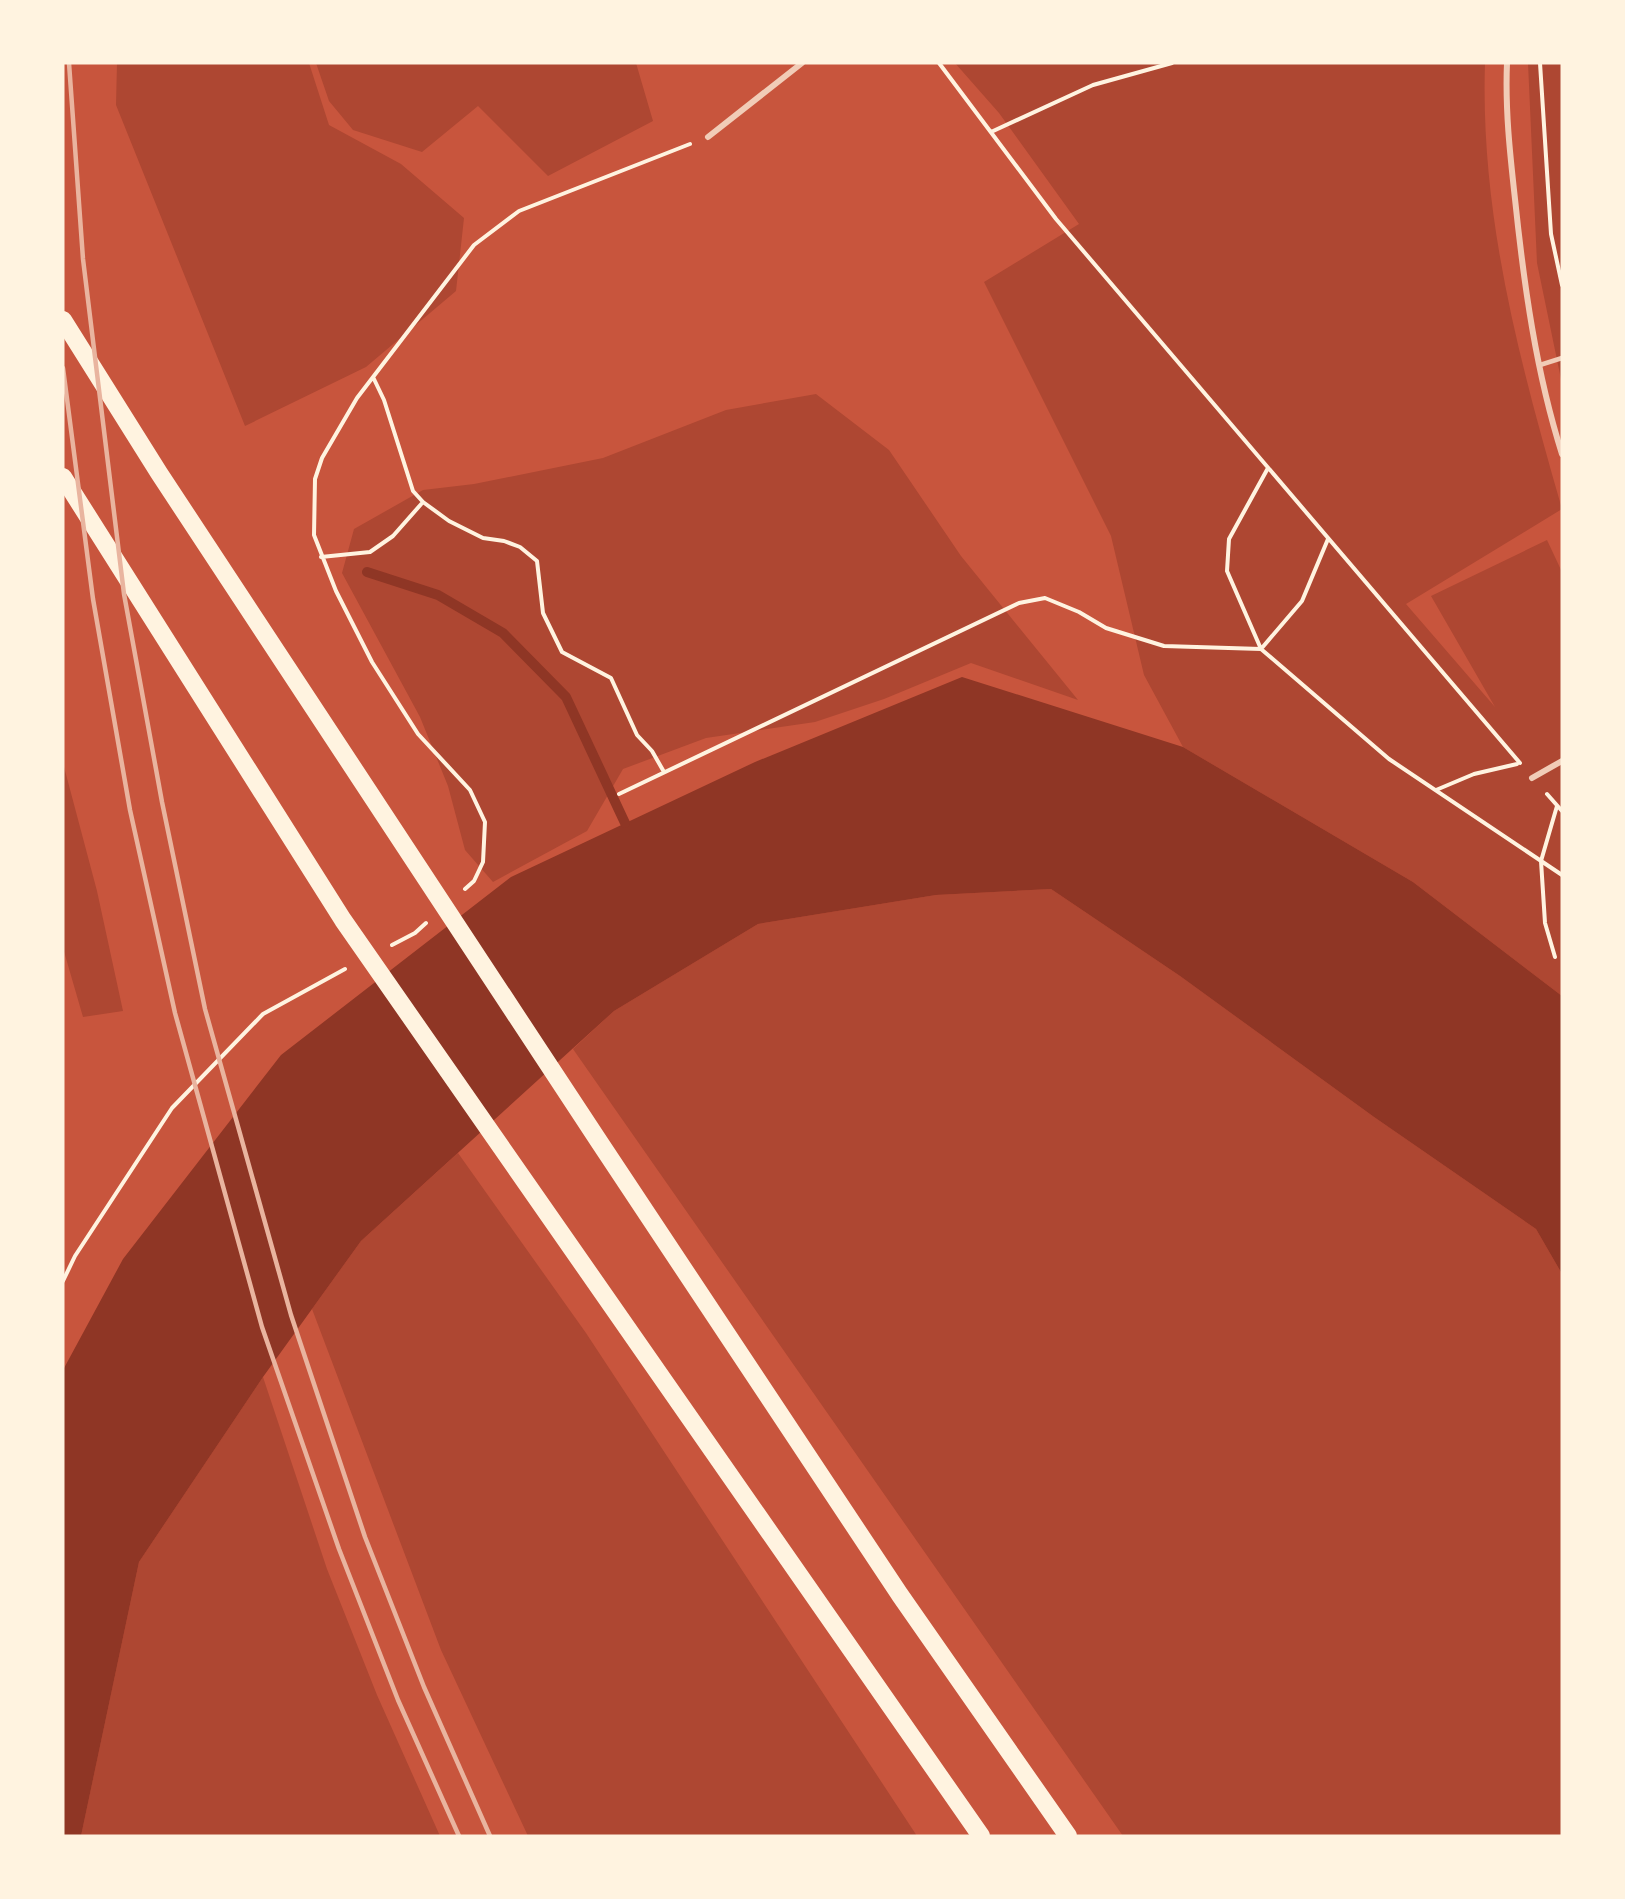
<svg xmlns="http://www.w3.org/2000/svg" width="1625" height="1899" font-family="'Space Grotesk',sans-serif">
<rect width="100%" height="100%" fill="#c8553d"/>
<!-- green -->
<path fill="#ae4732" d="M117,63H309L329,125L401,164L464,218L456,291L366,367L245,426L116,105Z
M316,63H636L653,121L548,176L478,106L422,152L353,130L329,101Z
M955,63H1485C1480,216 1520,363 1562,509L1406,604L1495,707L1431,596L1547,540L1562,572V996L1413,882L1183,747L1144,675L1111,536L984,282L1079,224L999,113Z
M1528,63H1562V384L1537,263Z
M816,394L889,450L961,556L1078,700L971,663L884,699L815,722L706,738L623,769L587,831L493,882L465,850L448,786L420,717L342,573L354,529L423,490L474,484L603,458L726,410Z
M63,763L97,891L123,1011L83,1017L63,948Z
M1051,889L1180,976L1374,1117L1536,1229L1562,1274V1836H1123L573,1049L614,1011L758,924L936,895Z
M458,1153L586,1333L917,1836H528L441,1650L312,1309L361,1241Z
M263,1377L327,1569L377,1695L440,1836H81L139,1562Z"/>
<!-- water -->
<path fill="#8f3625" d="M962,677L1183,747L1413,882L1562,996V1274L1536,1229L1374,1117L1180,976L1051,889L936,895L758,924L614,1011L361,1241L263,1377L139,1562L81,1836H63V1370L123,1259L281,1055L511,877L755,762Z"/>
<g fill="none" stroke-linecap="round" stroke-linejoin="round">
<!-- stream -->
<path stroke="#8f3625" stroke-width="10" d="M367,572L438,595L503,633L566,697L625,823"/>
<!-- path -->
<path stroke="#fff3e0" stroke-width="4" d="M939,63L1056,219L1520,763
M1540,63L1551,234L1562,285
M991,132L1093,85L1172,63
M373,377L384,400L413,491L423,502L449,521L483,538L504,541L520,547L537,561L543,613L562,652L611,678L637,735L652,751L664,772
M1268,468L1229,539L1227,571L1261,649L1302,601L1328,539
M321,557L370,552L393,536L423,502
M1436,790L1474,774L1517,764
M619,794L1019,603L1045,598L1079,612L1106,628L1164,646L1261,649L1389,759L1562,875
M1547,794L1562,811
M465,889L474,881L483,862L485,822L470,790L418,734L372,662L336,591L314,535L315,479L322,458L357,398L474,245L519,211L690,144
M392,945L415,933L426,923
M1555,957L1545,923L1541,861L1557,806
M63,1281L75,1256L172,1108L263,1014L345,969"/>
<!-- service -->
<path stroke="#f1ccb7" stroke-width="4.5" d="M1540,365L1562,358"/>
<!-- minor -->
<path stroke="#f1ccb7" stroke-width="6" d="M1507,63C1505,109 1510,154 1515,199C1524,285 1536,372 1562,454
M708,137L802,63
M1532,778L1562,761"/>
<!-- motorway -->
<path stroke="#fff3e0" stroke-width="18" d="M63,320L159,473L600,1143L900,1595L1068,1836
M63,477L343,920L981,1836"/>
<!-- rail -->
<path stroke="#e9b49f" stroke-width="4.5" d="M69,63L83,259L124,594L162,802L205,1009L291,1315L365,1537L424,1687L490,1836
M63,368L93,599L130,810L175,1013L262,1327L339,1549L398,1700L459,1836"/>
</g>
<!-- border -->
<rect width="1625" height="1899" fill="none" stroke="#fff3e0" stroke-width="129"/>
</svg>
